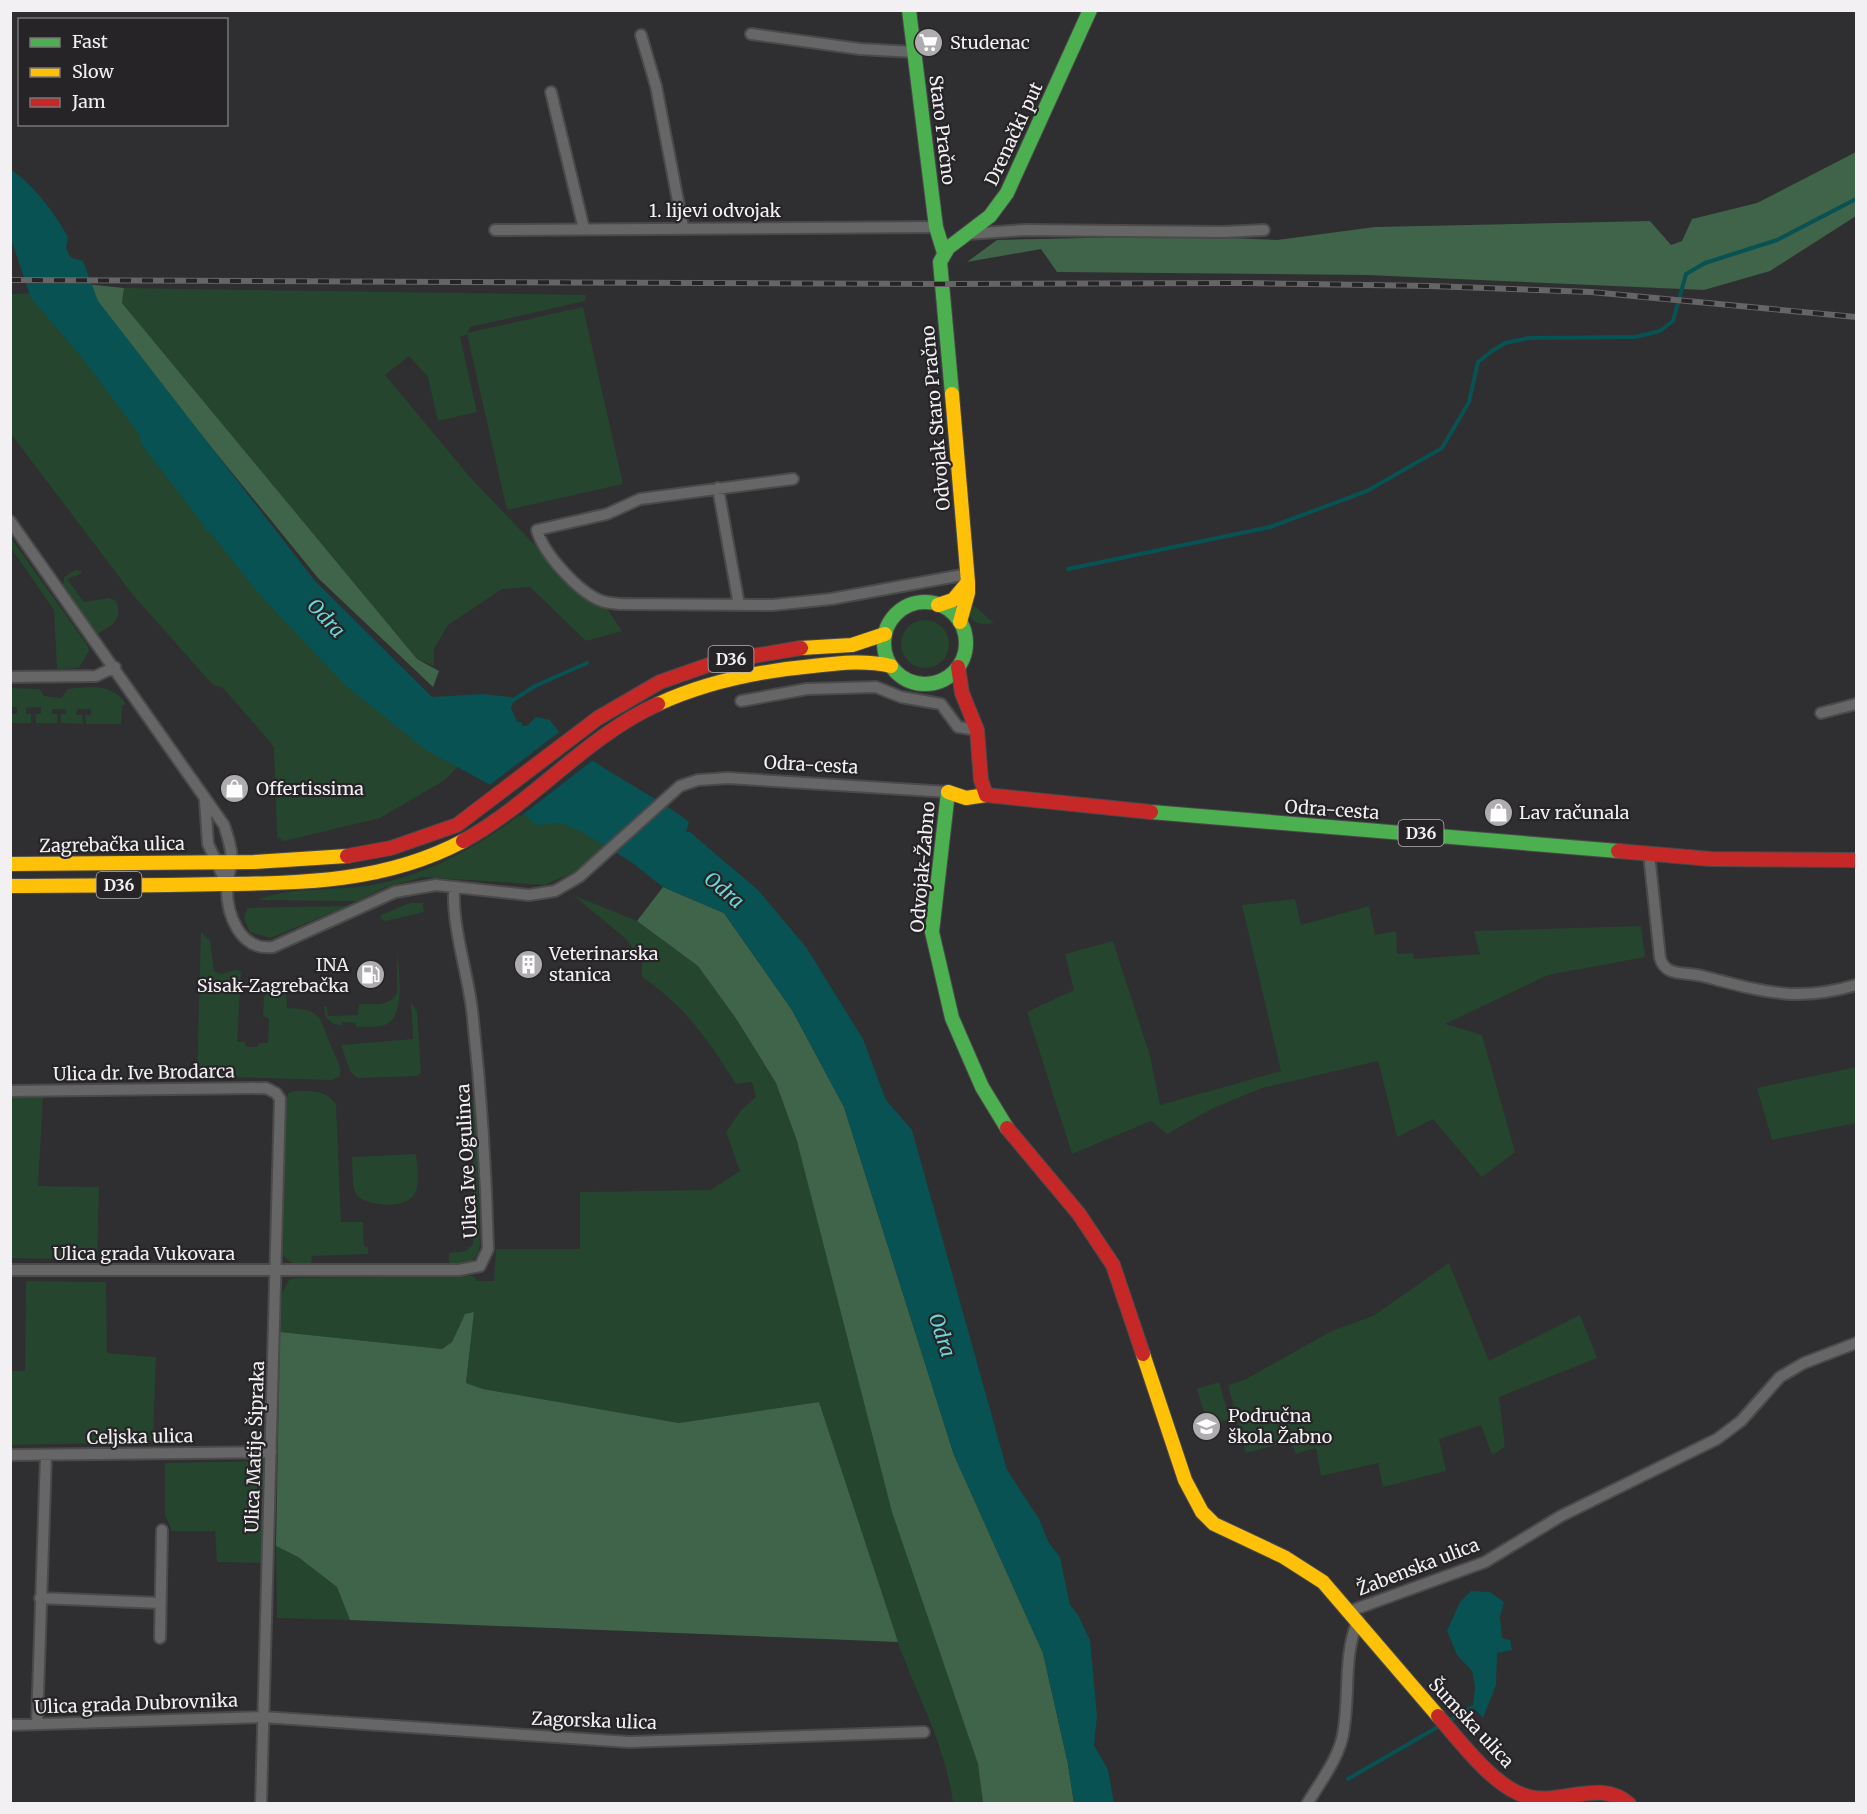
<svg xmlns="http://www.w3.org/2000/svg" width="1867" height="1814" font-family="Merriweather,serif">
<rect width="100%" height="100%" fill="#2f2e30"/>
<!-- green -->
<path fill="#25452e" d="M124,288L586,295L585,301L470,327L467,333L583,307L623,484L507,510L467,334L460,337L477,412L438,421L428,377L409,356L385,375L469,476L584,597L608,610L622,631L586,641L530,587L502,589L448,625L434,649V666L417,659L122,303Z
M38,293L465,759L445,780L380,818L284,841L277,837L274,748L271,743L223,688L213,685L133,595L11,434V294Z
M11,538L88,646L89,651L79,668L57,669L54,610L11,548Z
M75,570L81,571V574L67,579L84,602L109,598L116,601C123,620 113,625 97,634L63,585L64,577Z
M970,602L994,623C984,625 974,625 969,615Z
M901 644a24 24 0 1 1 48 0a24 24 0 1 1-48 0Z
M11,688L40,689L44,696L61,698L68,689C92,686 112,683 126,704L122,706L121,724H86L85,715H91V709H77L76,715H82L83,724L61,723V714H66V709H52V714H57V723H36V714H41V707L26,708V714H31V723H12L11,714H17V707H11Z
M545,796L614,836L577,871L544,885L423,877L386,887L357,901L258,900C282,888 337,890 366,886C435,875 491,838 545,796Z
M573,895L637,921L698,966L737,1020L776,1083L797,1141L978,1764L983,1803H953C946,1746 916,1694 897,1640C869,1561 845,1481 819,1402L679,1423L483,1389L466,1383L474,1312L465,1314L452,1342L442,1349L280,1332L282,1293L289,1280L295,1278L474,1276L477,1281H494L496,1249H580V1192L710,1190L740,1171L726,1132L742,1109L756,1097L752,1082L736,1084C708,1040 686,1007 642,977V961L626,939Z
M1295,899L1301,925L1369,906L1375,935L1396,931L1397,954L1413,953L1414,959L1480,954L1474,931L1641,926L1645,957L1548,975L1445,1024L1482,1035L1515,1152L1482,1177L1433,1119L1397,1137L1378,1061L1262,1088L1213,1108L1167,1134L1151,1121L1072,1154L1027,1012L1074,990L1065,954L1113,941L1150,1056L1160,1105L1281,1071L1242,905Z
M410,903H423L424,912L386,921L380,919L381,915Z
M347,906L271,938L250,932L244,919L247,908Z
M201,932L210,941L214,971L222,974L235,970L241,971L237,1042H245L246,1047H257L258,1043H268L269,1018L263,1017L264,997L268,992L286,993L287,1008C299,1009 312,1008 320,1019L340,1067V1076L332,1080L197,1076Z
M397,952C399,970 406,1017 385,1025C377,1028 365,1026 356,1027V1023L342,1022V1026L332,1023L325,1016L324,1006H327L328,1016L358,1015L359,1004C373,1004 390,1007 397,993Z
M411,1003L417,1011L421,1073L416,1076L357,1078L350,1071L341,1045L413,1039Z
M1856,1067V1123L1772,1140L1757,1088Z
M294,1091C311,1091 325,1089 336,1104L341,1222H363L364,1246L368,1247V1254L312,1256L311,1264C299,1266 291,1265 283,1255L286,1103L288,1093Z
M463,1093L472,1096L476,1118L480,1245C478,1263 465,1264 449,1264V1253L466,1251L473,1244C473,1215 477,1112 463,1093Z
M11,1097H43L38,1186L99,1187L97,1260L11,1258Z
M416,1154C417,1165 420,1183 415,1193C407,1210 369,1206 357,1196L353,1185L352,1157Z
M1449,1263L1489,1361L1580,1315L1597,1358L1499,1397L1505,1447L1492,1455L1481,1425L1439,1439L1446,1471L1383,1487L1378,1463L1321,1476L1316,1448L1296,1454L1291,1441L1246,1453L1228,1385L1244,1380L1332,1331L1373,1316Z
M26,1281L106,1282L107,1353L156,1357L153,1442L11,1445V1371H25Z
M1219,1382L1230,1419L1208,1426L1197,1389Z
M264,1461L268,1466L266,1563L217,1562L215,1531H172L165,1515V1463Z
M276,1546L298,1557L337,1587L350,1620L277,1618Z"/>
<!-- forest -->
<path fill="#3f6449" d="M1856,152V216L1770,271L1704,290L1366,275L1057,272L1041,249L967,262L997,240L1179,236L1277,240L1375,227L1650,221L1671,245L1682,241L1692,219L1757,203Z
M86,284L124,288L122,303L417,659L439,671L433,687L318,578L98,308Z
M663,887L724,913L792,1010L844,1107L954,1455L1043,1653L1068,1764L1074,1803H983L978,1764L892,1512L797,1141L776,1083L737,1020L698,966L637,921Z
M474,1312L466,1383L483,1389L679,1423L819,1402L898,1642L350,1620L337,1587L298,1557L276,1546L280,1332L442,1349L452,1342L465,1314Z"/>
<!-- water -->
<path fill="#085253" d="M10,169C34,185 54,212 68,237L66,248L70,257L83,261L98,301L315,581L432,697L483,694L511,697L514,700L511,708L517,722H521L523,726L528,725L536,717L550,720C578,762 649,790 689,822L686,832H690L758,890L806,947L863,1039L886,1100L912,1130L1007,1470L1039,1519L1049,1543L1060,1557L1070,1605L1078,1615L1090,1640L1097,1716L1094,1745L1108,1770L1114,1803H1074L1068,1764L1043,1653L954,1455L844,1107L792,1010L724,913L663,887L631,862L584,833L561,823L536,825L494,787L426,750L345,685L260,595L209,531L205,532V527L142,445L139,434L83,359L31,298L11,239Z
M1471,1591L1490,1592L1504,1602L1500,1617L1502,1638L1510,1640L1512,1650L1497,1653L1496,1685L1483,1718L1473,1707L1475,1687L1472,1671L1457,1655L1447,1631L1460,1602Z"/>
<!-- pier -->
<path fill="#2f2e30" d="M562,730L597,757L521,816L487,787Z"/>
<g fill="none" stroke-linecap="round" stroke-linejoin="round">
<!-- stream -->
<path stroke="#085253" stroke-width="4" d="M1068,569L1270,527L1367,491L1442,448L1469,402L1478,362L1492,351L1505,343L1528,338L1635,337L1660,331L1673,321L1686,274L1705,263L1777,240L1856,199
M510,702L535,686L587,663
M1452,1719L1473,1707
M1348,1779L1436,1728"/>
<defs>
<path id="street" d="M751,34L860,49L914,52
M641,35L656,86L683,227
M551,92L584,229
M495,230L936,227
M967,234L1025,230L1223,232L1264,230
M793,479L640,499L607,514L537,530C543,553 579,593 602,601C607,603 615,603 620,604L773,605L831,599L968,574
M718,488L739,605
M10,521L224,825C228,837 232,849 232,862C231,869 227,877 227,885C226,913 239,951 273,947L395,892L436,885L529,895L555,891L579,877L680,786L698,780L728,778L948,792
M10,677L96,676L115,667
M741,701L807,689L876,687L901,697L941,704L958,727L977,730
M1821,713L1856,704
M205,800L208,844L227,885
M1649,854L1660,958C1666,978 1685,971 1702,976C1761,991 1795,1003 1856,985
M10,1091L266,1088L276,1093L280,1099L261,1804
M10,1270H459L480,1266L488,1249C486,1168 481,1090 472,1010C467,969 452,928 454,887
M10,1455L271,1452
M40,1598L160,1603
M1350,1611L1485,1562L1561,1516L1717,1439L1741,1421L1780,1377L1804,1363L1856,1343
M160,1638L162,1530
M37,1724L46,1455
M10,1725L263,1717L629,1742L924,1732
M1307,1804C1319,1784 1336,1762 1342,1739C1351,1700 1342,1658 1358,1620"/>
<path id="fast" d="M909,10L936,227L944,253
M952,394L940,262L948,248L990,216L1007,193L1090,10
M884 643a41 41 0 1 1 82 0a41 41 0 1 1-82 0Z
M948,792L932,932L952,1018L982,1087L1007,1128
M1151,812L1618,851"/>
<path id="slow" d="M952,394L968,582V593L960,622
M938,605L953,600L968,582
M801,648L852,645L885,634
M658,704C708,681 759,671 813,666C840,663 865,660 891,666
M948,792L966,798L986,795
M10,864L254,862L347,856
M10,886C80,885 150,886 220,884C305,883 386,882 463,841
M1143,1354L1185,1480L1202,1512L1214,1524L1284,1557L1323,1582L1438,1716"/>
<path id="jam" d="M958,667L962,693L977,730L981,780L986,795L1151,812
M463,841C533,803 585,737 658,704
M1618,851L1711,859L1856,860
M347,856L391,848L457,825L598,718L660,682L717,662L801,648
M1007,1128L1079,1214L1113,1265L1143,1354
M1438,1716C1459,1740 1489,1780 1518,1793C1556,1811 1597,1776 1629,1804"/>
</defs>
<!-- street casing -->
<use href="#street" stroke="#4a494b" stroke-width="14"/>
<!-- fast casing -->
<use href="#fast" stroke="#4a494b" stroke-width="16"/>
<!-- slow casing -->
<use href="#slow" stroke="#4a494b" stroke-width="16"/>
<!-- jam casing -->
<use href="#jam" stroke="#4a494b" stroke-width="16"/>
<!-- street -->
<use href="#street" stroke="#666" stroke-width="10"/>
<!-- fast -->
<use href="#fast" stroke="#4caf50" stroke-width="14"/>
<!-- slow -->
<use href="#slow" stroke="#ffc107" stroke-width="14"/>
<!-- jam -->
<use href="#jam" stroke="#c62828" stroke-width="14"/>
<defs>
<path id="rail" d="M10,280L942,284L1246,283L1430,286L1591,292L1856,317"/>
</defs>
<!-- rail casing -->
<use href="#rail" stroke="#666566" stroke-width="6"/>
<!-- rail -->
<use href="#rail" stroke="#262427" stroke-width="4" stroke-dasharray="11" stroke-linecap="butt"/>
</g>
<!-- icons -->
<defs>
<symbol id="supermarket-disc" viewBox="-11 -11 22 22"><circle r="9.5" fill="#aeacae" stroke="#262427"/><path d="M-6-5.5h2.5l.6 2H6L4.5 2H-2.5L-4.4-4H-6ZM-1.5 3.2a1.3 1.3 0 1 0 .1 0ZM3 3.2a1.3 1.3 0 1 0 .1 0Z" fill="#fff"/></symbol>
<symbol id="shop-disc" viewBox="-11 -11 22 22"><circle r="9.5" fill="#aeacae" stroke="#262427"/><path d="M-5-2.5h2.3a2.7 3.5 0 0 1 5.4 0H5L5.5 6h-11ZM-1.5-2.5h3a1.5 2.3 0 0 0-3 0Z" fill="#fff"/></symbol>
<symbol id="building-disc" viewBox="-11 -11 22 22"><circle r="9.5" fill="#aeacae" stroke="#262427"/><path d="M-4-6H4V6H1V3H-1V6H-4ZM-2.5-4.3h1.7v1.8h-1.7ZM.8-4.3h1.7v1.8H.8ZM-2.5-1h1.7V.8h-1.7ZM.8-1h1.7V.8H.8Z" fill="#fff"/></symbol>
<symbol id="fuel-disc" viewBox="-11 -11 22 22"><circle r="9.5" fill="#aeacae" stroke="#262427"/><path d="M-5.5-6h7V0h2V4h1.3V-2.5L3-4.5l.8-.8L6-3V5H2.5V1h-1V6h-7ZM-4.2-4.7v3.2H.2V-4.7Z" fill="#fff"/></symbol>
<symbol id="school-disc" viewBox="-11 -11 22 22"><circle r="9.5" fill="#aeacae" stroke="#262427"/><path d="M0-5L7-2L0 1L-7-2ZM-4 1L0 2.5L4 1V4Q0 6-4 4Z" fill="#fff"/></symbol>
</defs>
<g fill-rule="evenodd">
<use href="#supermarket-disc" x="912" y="26" width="33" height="33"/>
<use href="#shop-disc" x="218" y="772" width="33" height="33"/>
<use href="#shop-disc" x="1482" y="796" width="33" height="33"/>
<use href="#building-disc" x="512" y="948" width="33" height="33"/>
<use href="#fuel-disc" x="354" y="958" width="33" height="33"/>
<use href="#school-disc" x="1190" y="1410" width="33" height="33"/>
</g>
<g text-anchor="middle" stroke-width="4.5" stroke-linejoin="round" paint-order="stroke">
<!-- shield labels -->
<g fill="#262427" stroke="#b5b3b5" stroke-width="1.5">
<rect x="708.5" y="646" width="45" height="26" rx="4.5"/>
<rect x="1398.5" y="820" width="45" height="26" rx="4.5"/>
<rect x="96.5" y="872" width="45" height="26" rx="4.5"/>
</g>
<g font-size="16" font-weight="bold" fill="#f2f0f2">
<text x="731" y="665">D36</text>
<text x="1421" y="839">D36</text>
<text x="119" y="891">D36</text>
</g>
<!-- poi labels -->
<g font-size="18" fill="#f2f0f2" stroke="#262427" text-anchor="start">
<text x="950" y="49">Studenac</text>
<text x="256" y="795">Offertissima</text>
<text x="1519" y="819">Lav računala</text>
<text x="549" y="960">Veterinarska<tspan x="549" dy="21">stanica</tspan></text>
<text x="349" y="971" text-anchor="end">INA<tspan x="349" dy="21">Sisak-Zagrebačka</tspan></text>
<text x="1228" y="1422">Područna<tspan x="1228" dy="21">škola Žabno</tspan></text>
</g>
<!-- street labels -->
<g font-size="18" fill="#f2f0f2" stroke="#262427">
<text transform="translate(942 130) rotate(83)" y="6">Staro Pračno</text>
<text transform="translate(1014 134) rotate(-65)" y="6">Drenački put</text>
<text x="715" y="217">1. lijevi odvojak</text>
<text transform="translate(936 418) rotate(-95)" y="6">Odvojak Staro Pračno</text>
<text transform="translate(811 765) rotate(3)" y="6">Odra-cesta</text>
<text transform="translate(1332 810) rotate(4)" y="6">Odra-cesta</text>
<text transform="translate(112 845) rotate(-1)" y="6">Zagrebačka ulica</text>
<text transform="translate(923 867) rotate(-85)" y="6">Odvojak-Žabno</text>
<text transform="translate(144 1073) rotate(-1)" y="6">Ulica dr. Ive Brodarca</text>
<text transform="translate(467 1161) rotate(-93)" y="6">Ulica Ive Ogulinca</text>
<text x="144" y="1260">Ulica grada Vukovara</text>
<text transform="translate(140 1437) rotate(-1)" y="6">Celjska ulica</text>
<text transform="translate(255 1447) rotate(-88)" y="6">Ulica Matije Šipraka</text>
<text transform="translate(1418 1567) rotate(-21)" y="6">Žabenska ulica</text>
<text transform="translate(136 1704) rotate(-2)" y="6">Ulica grada Dubrovnika</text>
<text transform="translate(594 1721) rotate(2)" y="6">Zagorska ulica</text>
<text transform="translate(1471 1723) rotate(47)" y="6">Šumska ulica</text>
</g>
<!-- water labels -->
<g font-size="20" font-style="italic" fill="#6cd7d8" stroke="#262427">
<text transform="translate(326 618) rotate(47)" y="7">Odra</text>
<text transform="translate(724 890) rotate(40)" y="7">Odra</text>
<text transform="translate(942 1335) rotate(72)" y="7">Odra</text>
</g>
</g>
<!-- border -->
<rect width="1867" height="1814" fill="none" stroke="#f2f0f2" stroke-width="24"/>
<!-- legend -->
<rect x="18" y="18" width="210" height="108" fill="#262427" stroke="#787678" stroke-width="1.5"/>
<rect x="30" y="38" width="30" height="9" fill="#4caf50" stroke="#787678" stroke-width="1.5"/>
<text x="72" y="48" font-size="18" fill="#f2f0f2">Fast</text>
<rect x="30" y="68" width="30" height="9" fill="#ffc107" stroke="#787678" stroke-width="1.5"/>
<text x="72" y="78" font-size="18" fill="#f2f0f2">Slow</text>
<rect x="30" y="98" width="30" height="9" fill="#c62828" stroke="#787678" stroke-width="1.5"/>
<text x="72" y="108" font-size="18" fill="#f2f0f2">Jam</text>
</svg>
